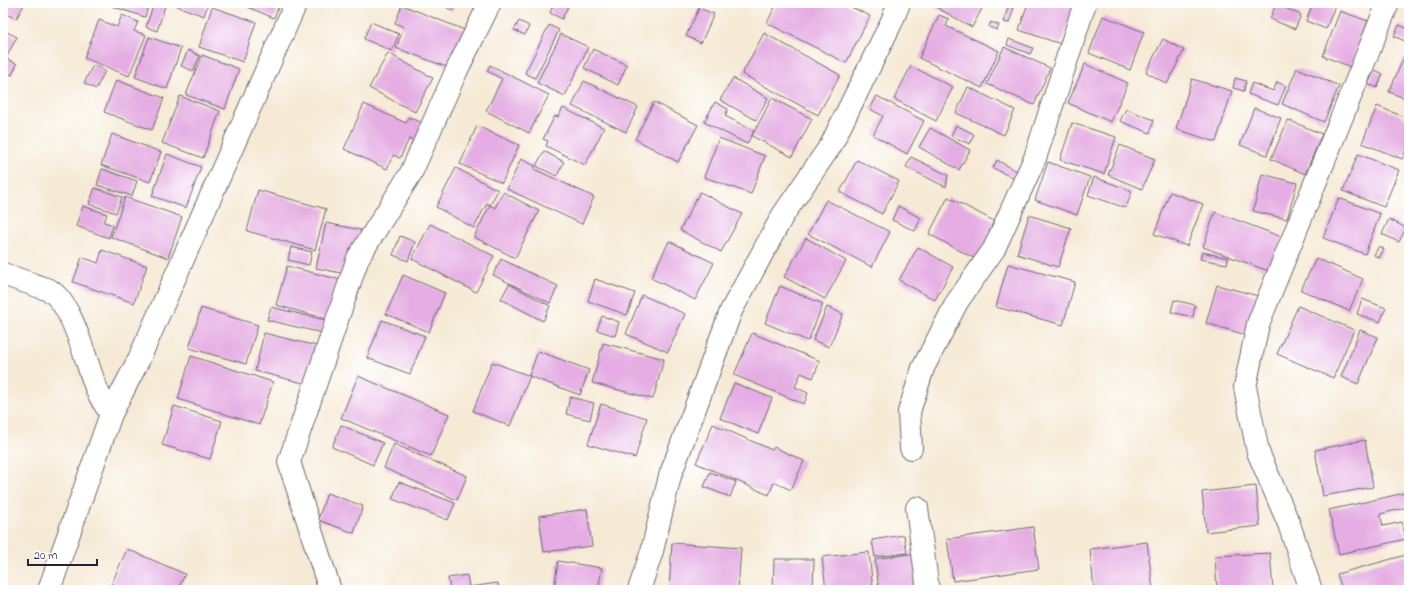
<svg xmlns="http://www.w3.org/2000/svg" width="1412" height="593" font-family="'Indie Flower',sans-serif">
<rect width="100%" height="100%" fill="#fff"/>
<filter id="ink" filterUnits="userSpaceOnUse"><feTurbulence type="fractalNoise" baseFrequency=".025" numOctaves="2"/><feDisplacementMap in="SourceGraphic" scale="8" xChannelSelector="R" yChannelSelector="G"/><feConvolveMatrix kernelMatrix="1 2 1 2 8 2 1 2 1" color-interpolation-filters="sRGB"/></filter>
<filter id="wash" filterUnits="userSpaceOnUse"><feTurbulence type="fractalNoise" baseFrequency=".012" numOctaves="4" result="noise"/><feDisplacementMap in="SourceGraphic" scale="16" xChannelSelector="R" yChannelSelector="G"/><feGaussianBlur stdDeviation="0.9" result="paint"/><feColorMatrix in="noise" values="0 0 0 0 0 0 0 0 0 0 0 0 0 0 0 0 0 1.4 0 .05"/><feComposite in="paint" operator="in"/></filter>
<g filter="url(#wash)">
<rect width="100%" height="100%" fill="#f6ead6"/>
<g id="blocks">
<!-- building -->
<path fill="#e5ade3" d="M3,3H25L16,19L3,12Z
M112,3H149L145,17L111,6Z
M154,3H166L157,31L146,27Z
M178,3H208L204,16L177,6Z
M238,3H280L274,18Z
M441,3H458L452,11Z
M554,3H562L568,6L562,19L550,13Z
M777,3H843L870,16L846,63L767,23Z
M928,3H985L972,27Z
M1028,3H1056L1073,8L1061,44L1019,30Z
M1313,3H1336L1326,29L1306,21Z
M1276,4L1301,15L1295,29L1270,19Z
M402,5L467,31L452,69L396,48L404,27L395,23Z
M212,7L256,22L243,62L199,47Z
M1008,7L1014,8L1009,23L1004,22Z
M699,8L714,14L701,43L686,36Z
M1340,11L1368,21L1351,67L1323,56Z
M122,15L138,22L134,31L146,35L129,76L84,58L99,20L117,27Z
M939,15L949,19L946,26L999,51L982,88L919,58Z
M1103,16L1144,32L1130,70L1089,53Z
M519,21L529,26L525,35L514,30Z
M371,22L399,34L392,51L364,39Z
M991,22L999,25L997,30L989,27Z
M549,25L559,30L535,78L525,73Z
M1399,25L1409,29V43L1394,36Z
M5,31L17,37L7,56L3,54V36Z
M764,33L840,75L818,115L742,74Z
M561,34L588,47L565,96L537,83Z
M149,37L181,48L167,89L135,77Z
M1009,39L1033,48L1030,54L1007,45Z
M1163,39L1184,50L1167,84L1146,72Z
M1004,47L1050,68L1034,105L987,84Z
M593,49L627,65L618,85L584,68Z
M188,50L200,56L193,71L181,66Z
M388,53L433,78L415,112L369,88Z
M202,55L239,69L225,109L186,95Z
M3,57L17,64L12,75L3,71Z
M1404,57L1409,59V100L1389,92Z
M1085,64L1128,83L1111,122L1068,103Z
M93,65L105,71L96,89L84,83Z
M490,65L549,95L529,133L486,111L502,79L487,71Z
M911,66L953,87L936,121L894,99Z
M1297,68L1339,86L1324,122L1282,104Z
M1375,70L1383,74L1377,88L1368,84Z
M733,78L768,98L756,120L720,100Z
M1235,78L1246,81L1244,91L1233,88Z
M1192,79L1232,91L1216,142L1176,129Z
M116,80L164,98L152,130L104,112Z
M584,81L638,107L626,132L572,106Z
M1277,82L1286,86L1278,105L1248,94L1252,83L1273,91Z
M968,87L1015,110L1004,135L956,113Z
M180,96L220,111L203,158L162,143Z
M877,96L924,121L907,154L873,135L883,116L870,109Z
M772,98L812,119L792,157L752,136Z
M654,102L698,125L678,162L635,139Z
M715,102L728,109L725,116L754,131L747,144L704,122Z
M364,104L406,123L409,117L427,125L419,143L409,139L400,158L393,155L387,169L344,149Z
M1377,106L1409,119V143L1402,159L1362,143Z
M563,108L604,128L585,165L546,146L548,141L543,139L555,116L558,117Z
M1254,108L1281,118L1267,155L1240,145Z
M1126,109L1154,120L1150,133L1120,121Z
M1288,120L1322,134L1305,174L1271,159Z
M1072,123L1116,137L1104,174L1060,160Z
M956,125L974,134L970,144L951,136Z
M477,126L519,145L502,183L460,164Z
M930,128L970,150L959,170L919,147Z
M112,134L161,152L150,182L101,165Z
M719,138L765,156L751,194L704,177Z
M1120,145L1155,159L1142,189L1108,175Z
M544,151L564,162L557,176L536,166Z
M167,154L201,167L186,208L152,196Z
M1358,154L1399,170L1384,207L1343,191Z
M911,157L948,175L946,187L906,167Z
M521,159L535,166L534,169L594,197L582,224L507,189Z
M857,160L899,181L882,214L840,192Z
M997,160L1022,174L1019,181L993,168Z
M1048,162L1090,177L1077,215L1035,200Z
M456,168L498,190L490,205L487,203L474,228L436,207Z
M102,169L137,181L132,196L97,185Z
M1262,174L1297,183L1287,219L1253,211Z
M1094,177L1132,191L1126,208L1088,195Z
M95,188L122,197L116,213L89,204Z
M258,190L326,209L315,250L247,231Z
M503,192L539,211L515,258L474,237L490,205L495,208Z
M700,192L742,214L721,252L680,230Z
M1170,192L1203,204L1187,246L1154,234Z
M125,197L182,217L168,258L111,237Z
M948,197L1000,224L981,262L929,234Z
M1339,198L1380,214L1365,254L1323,238Z
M826,200L890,232L872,267L808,234Z
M83,206L107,214L104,222L113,225L109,238L76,226Z
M898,206L921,218L915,231L892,220Z
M1215,212L1282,237L1269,271L1203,247Z
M1029,215L1071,228L1058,267L1017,254Z
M1389,219L1406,228L1399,242L1382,234Z
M326,223L361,230L351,275L316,268Z
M430,224L494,256L476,292L412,259Z
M400,236L415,242L408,261L393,255Z
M806,238L846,261L825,299L784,277Z
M669,241L714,263L695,300L651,278Z
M1379,246L1384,249L1379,258L1374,255Z
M291,247L312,252L309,265L288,260Z
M918,247L953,267L935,300L899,280Z
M102,250L147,266L134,303L73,282L82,257L98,263Z
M1202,252L1228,258L1227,264L1200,259Z
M1316,258L1363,279L1349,311L1301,290Z
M501,259L558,286L550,303L493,275Z
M1008,264L1075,282L1063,325L996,307Z
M287,266L345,281L334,321L276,305Z
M403,275L445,293L429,332L386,314Z
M595,279L635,293L627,315L588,301Z
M509,284L550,306L543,321L501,299Z
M1217,285L1258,296L1246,335L1206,323Z
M780,286L823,304L808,341L765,323Z
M642,295L685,314L668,352L626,334Z
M1362,299L1386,308L1380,322L1357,314Z
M1174,300L1195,305L1193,317L1171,312Z
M1298,306L1354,330L1333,378L1277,354Z
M271,307L325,320L322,333L267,320Z
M827,307L843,314L829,347L813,340Z
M201,308L258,325L246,364L189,348Z
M602,316L619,322L615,336L597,330Z
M382,320L425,336L410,374L367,358Z
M1360,330L1378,337L1358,384L1341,377Z
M264,333L317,346L307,384L255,371Z
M752,333L820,361L813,378L801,373L795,387L808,393L804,404L734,375Z
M603,343L664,359L653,399L592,383Z
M538,351L589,370L580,395L529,376Z
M191,356L273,382L259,425L178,399Z
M492,362L530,376L510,426L473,411Z
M358,376L449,414L431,456L341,418Z
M734,383L772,398L758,434L720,418Z
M570,397L594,403L590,420L566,414Z
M601,404L647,418L635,458L588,444Z
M174,406L222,421L210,459L162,445Z
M713,424L772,450L774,447L804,461L791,490L774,482L769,495L696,463Z
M341,425L383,443L373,465L332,447Z
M1365,440L1373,487L1323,496L1315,450Z
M394,444L467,476L457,500L384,468Z
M710,472L736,482L730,497L704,487Z
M399,482L455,503L448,520L392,499Z
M1256,486L1260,526L1206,532L1202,492Z
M1409,492V507L1380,514L1383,526L1402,522L1406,539L1339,554L1329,510Z
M327,493L363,506L354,533L318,520Z
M587,509L592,546L544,552L539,516Z
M1033,527L1039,569L953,581L947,539Z
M904,535L907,553L875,557L872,540Z
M1147,542L1153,590H1094L1090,549Z
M672,543L741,548L738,590H669Z
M127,549L185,574L178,590H116L110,587Z
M869,552L873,590H826L822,557Z
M916,553L921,590H879L875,559Z
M1270,553L1273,590H1217L1215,556Z
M1406,555L1409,567V590H1342L1337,574Z
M774,559H814L813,590H773Z
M558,561L602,568L598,590H554Z
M467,575L469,587L498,583L499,590H450L448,578Z"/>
</g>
</g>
<g filter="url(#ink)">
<use href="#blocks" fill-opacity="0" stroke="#6c6871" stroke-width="1"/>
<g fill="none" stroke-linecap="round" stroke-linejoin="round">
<defs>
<path id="minor" d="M3,274L49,290C73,303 86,364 97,390C100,398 106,406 111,414
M911,448L909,412L923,368L957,302L994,249L1035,158L1085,3
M917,508L928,590
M49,590L111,414L139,359L296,3
M330,590L289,462L358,258L411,173L455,74L490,3
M639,590L652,551L670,476L731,311L783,215L831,145L892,21L899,3
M1311,590L1289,524L1258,452L1245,387L1258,324L1388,3"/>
</defs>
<!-- minor casing -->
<use href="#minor" stroke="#6c6871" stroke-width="24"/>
<!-- minor -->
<use href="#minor" stroke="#fff" stroke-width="22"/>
</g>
</g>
<!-- margin -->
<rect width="1412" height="593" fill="none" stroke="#fff" stroke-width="16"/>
<!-- scale -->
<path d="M28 559v6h69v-6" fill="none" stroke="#22223b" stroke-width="2"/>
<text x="34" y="559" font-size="12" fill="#22223b" stroke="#ffffff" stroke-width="3" paint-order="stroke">20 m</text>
</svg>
